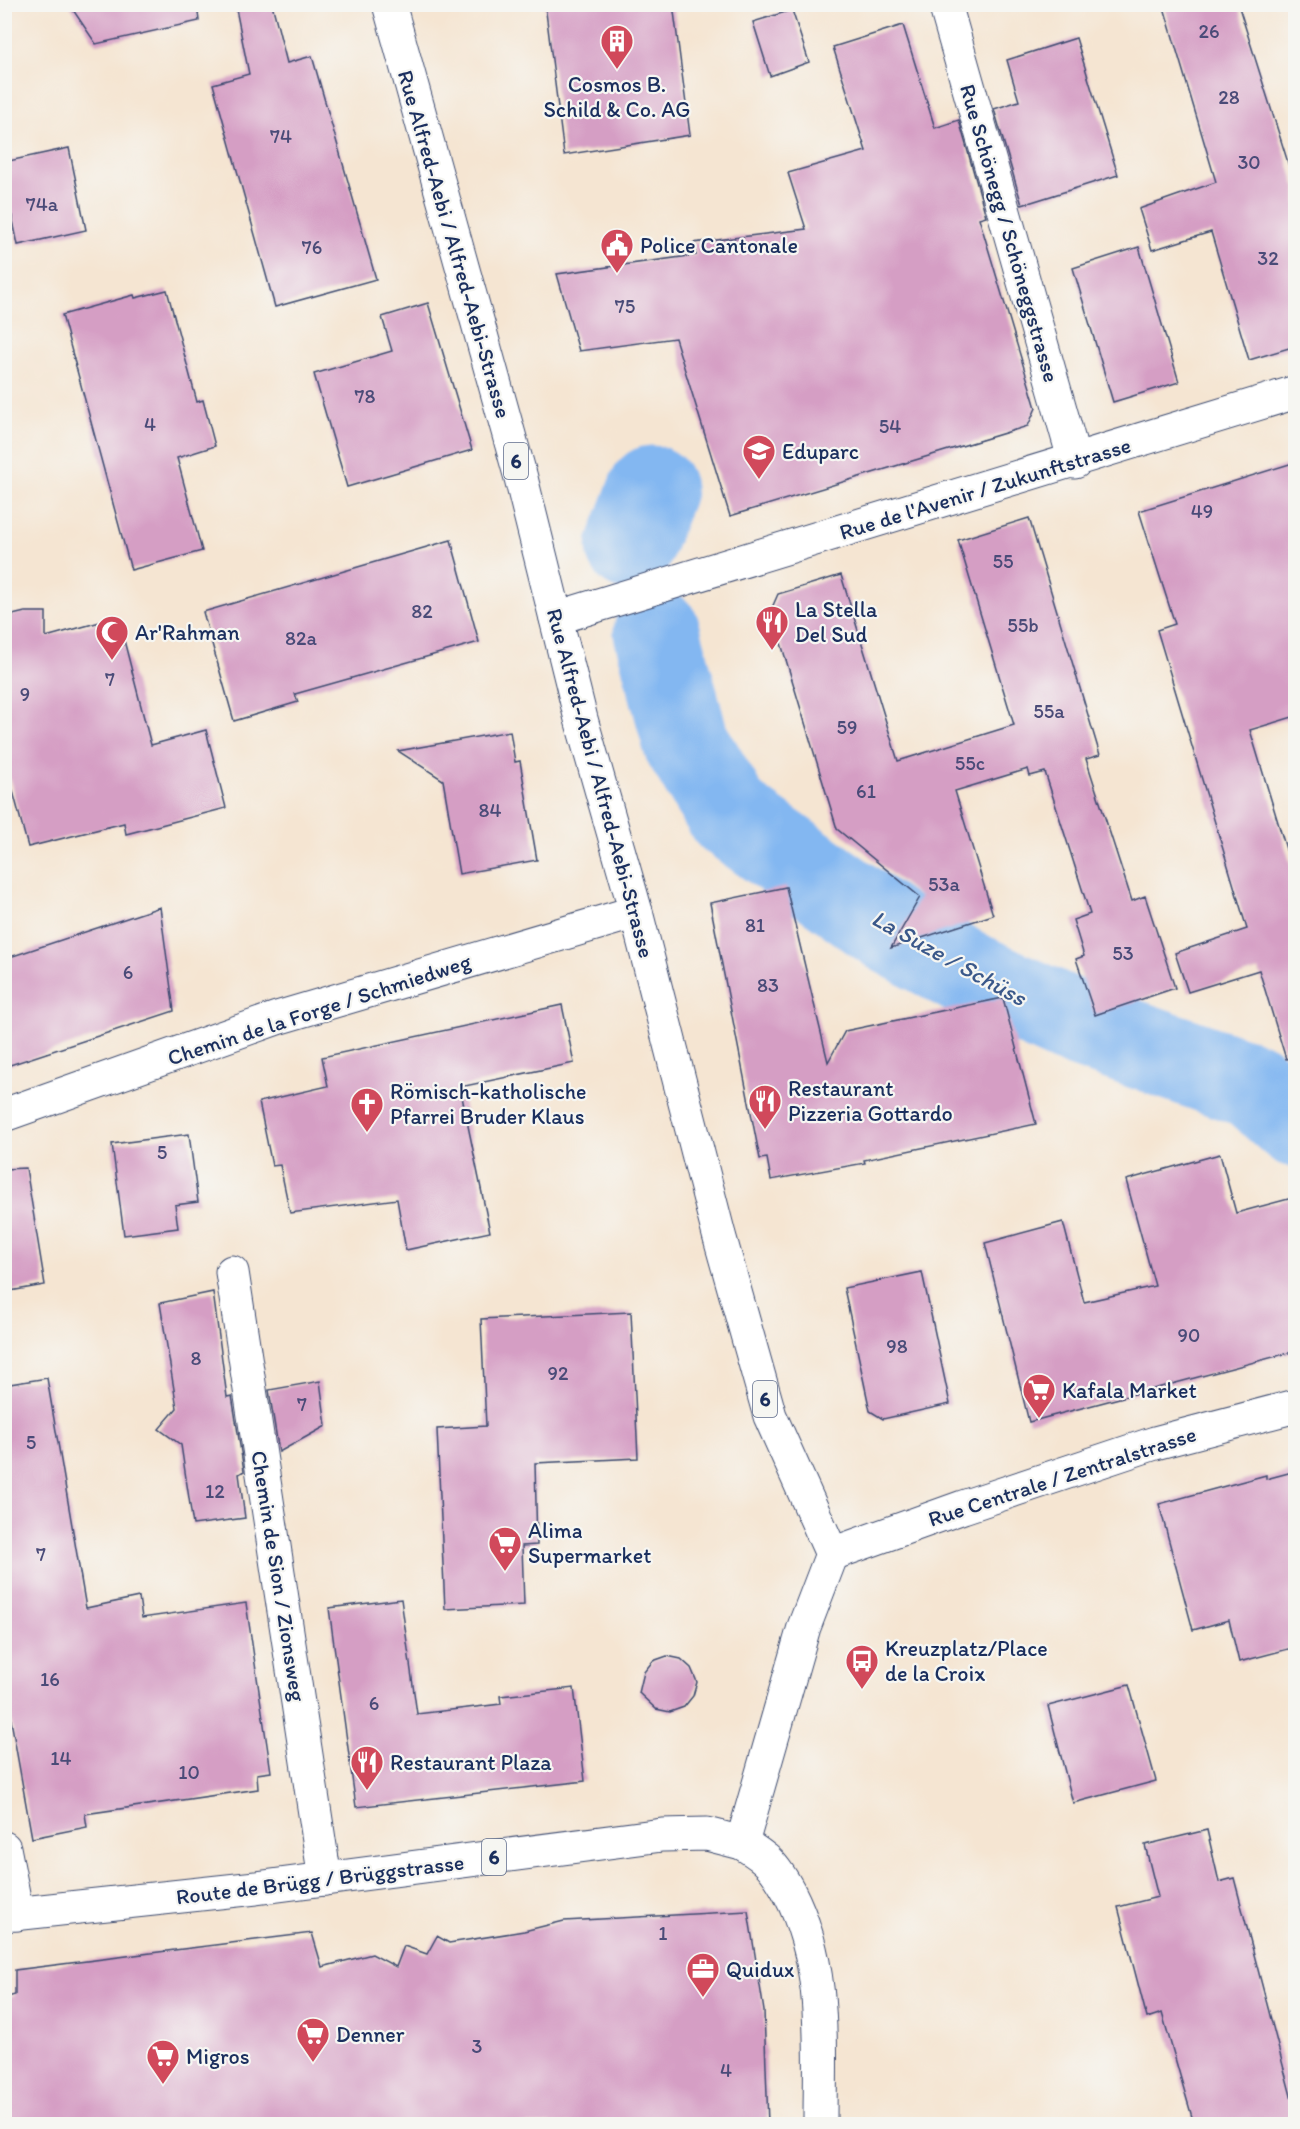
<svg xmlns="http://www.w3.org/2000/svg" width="1300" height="2129" font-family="Itim,sans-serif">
<rect width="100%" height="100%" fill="#f6f6f2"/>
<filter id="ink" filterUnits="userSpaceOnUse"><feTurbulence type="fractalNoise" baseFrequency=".0167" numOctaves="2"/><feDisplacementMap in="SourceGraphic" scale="12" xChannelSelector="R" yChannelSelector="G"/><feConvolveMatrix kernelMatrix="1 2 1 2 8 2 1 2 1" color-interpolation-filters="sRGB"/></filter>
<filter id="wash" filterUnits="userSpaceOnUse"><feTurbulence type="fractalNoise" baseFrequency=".008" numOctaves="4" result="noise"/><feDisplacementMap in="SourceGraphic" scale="24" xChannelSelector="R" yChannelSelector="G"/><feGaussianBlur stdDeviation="1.35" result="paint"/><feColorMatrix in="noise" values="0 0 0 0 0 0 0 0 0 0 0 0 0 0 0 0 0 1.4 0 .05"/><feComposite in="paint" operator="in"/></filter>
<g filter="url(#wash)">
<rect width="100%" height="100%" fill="#f5e5d2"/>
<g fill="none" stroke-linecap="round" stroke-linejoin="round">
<!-- river -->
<path stroke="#83b7f1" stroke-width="87" d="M630,547L652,489
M657,632L686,742L729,815L893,932L974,977L1069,1021L1252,1085L1296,1124"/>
</g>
<g id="blocks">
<!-- building -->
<path fill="#d59ec4" d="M69,4H197L199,21L96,44Z
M235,4H272L287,63L312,56L376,279L275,307L213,84L249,74Z
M545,4H673L690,135L564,155Z
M1163,4H1238L1296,188V346L1249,360L1211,232L1152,250L1139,209L1216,182Z
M792,10L809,62L770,76L753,22Z
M903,25L935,128L959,120L986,216L979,218L1036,408L1028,426L730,516L675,338L579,351L557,274L696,255L693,243L806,229L788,173L866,151L833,47Z
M1076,38L1118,175L1022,205L994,109L1019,101L1007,60Z
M69,148L86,230L18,245L12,216L4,218V162Z
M1139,247L1179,382L1113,402L1073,268Z
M167,290L197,402L203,400L215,446L177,458L202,551L131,570L62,315L134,295L135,298Z
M428,303L472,450L347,487L314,374L392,351L382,317Z
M1296,462V716L1250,730L1296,882V1058L1286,1059L1259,970L1188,992L1175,953L1247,929L1157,630L1175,624L1139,511Z
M1029,518L1100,755L1086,759L1132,901L1145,896L1175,988L1095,1015L1076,959L1084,956L1073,920L1090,914L1045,772L1030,776L1028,769L955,791L993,915L891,948L920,897L837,829L771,610L778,594L841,575L898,761L1014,725L958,540Z
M451,540L479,642L295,694L298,702L234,721L203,612Z
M25,612H46V637L118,617L151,745L206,730L226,808L126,834L124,823L28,847L4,758V617Z
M510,731L515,762L520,761L537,860L459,874L443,780L398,751Z
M786,887L828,1062L845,1031L1003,998L1036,1124L864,1160L865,1163L771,1180L767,1158L760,1159L710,903Z
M160,907L174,1011L4,1067V959Z
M562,1005L574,1063L460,1087L490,1232L406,1250L397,1199L290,1213L280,1165L272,1166L259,1102L328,1086L322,1057Z
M189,1134L198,1202L175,1205L178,1228L124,1235L112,1144Z
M1220,1154L1236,1213L1296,1197V1351L1029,1422L985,1243L1063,1222L1084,1302L1155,1286L1126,1180Z
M26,1168L45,1285L4,1292V1169Z
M922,1272L950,1404L883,1419L870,1411L844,1288Z
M213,1292L227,1397L232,1396L244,1471L239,1474L245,1518L193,1525L181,1445L159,1429L177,1408L160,1303Z
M631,1312L638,1458L535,1463L537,1545L522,1546L524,1605L445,1609L437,1429L486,1426L481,1319Z
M47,1378L86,1608L139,1597L142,1618L246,1603L271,1772L257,1774L258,1789L85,1814L87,1827L32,1838L4,1681V1385Z
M320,1381L326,1426L279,1452L269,1390Z
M1296,1471V1647L1239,1662L1229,1620L1193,1630L1159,1504L1266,1475V1479Z
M401,1599L417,1714L501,1704L500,1696L574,1688L585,1781L356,1807L329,1608Z
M667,1656L681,1659L691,1668L697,1682L693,1696L684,1707L670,1712L656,1709L639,1693L644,1672L653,1661Z
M1129,1685L1156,1781L1073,1803L1048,1706Z
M1207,1830L1219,1882L1234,1878L1296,2115V2124H1194L1162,2013L1147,2018L1118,1907L1158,1897L1145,1845Z
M748,1911L764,2011L768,2124H4V1998L15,1995V1970L312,1933L322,1967L372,1954L396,1967L404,1946L427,1954L437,1936L449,1943L524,1931L564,1921Z"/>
</g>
</g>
<g filter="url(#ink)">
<use href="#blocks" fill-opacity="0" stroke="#3c4a6f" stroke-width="1.5"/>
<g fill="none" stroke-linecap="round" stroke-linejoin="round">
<defs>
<path id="minor" d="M945,4L1075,462
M556,618L1296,392
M4,1115L277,1018L636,912
M232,1272L325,1879
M4,1848L17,1914"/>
<path id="secondary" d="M832,1554L963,1507L1155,1443L1296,1406
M742,1843C750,1848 758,1853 765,1859C775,1867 783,1881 789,1892C827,1965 820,2045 820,2124"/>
<path id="primary" d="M4,1915L256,1888L662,1835L707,1834L742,1843L804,1627L832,1554L770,1416L719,1235L636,912L581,719L521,478L389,4"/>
</defs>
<!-- minor casing -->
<use href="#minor" stroke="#3c4a6f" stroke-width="35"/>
<!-- secondary casing -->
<use href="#secondary" stroke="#3c4a6f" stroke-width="35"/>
<!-- primary casing -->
<use href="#primary" stroke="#3c4a6f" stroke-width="35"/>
<!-- minor -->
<use href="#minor" stroke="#fff" stroke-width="33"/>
<!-- secondary -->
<use href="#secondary" stroke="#fff" stroke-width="33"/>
<!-- primary -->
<use href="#primary" stroke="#fff" stroke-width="33"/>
</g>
</g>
<!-- icons -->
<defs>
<symbol id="building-pin" viewBox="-11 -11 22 30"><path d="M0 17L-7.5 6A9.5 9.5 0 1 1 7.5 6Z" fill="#d1495b" stroke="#f6f6f2"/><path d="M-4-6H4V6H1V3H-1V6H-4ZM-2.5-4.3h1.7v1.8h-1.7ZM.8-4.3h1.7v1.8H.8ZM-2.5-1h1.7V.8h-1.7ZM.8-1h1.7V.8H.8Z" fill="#fff"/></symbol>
<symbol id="civic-pin" viewBox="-11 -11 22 30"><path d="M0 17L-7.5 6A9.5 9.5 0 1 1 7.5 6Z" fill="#d1495b" stroke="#f6f6f2"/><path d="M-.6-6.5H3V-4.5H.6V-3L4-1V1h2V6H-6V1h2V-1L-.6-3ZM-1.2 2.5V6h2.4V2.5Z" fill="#fff"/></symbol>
<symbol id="school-pin" viewBox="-11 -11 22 30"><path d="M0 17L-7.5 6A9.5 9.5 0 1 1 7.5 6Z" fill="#d1495b" stroke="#f6f6f2"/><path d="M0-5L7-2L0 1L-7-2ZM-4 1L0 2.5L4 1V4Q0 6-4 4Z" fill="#fff"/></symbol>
<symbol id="restaurant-pin" viewBox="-11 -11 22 30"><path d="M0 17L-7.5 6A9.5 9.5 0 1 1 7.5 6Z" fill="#d1495b" stroke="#f6f6f2"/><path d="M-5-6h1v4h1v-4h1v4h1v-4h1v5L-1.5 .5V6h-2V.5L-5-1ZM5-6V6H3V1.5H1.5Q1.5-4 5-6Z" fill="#fff"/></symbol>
<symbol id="mosque-pin" viewBox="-11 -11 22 30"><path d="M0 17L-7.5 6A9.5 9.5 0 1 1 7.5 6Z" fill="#d1495b" stroke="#f6f6f2"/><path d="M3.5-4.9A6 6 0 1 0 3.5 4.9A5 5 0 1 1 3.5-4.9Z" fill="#fff"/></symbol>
<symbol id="church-pin" viewBox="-11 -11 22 30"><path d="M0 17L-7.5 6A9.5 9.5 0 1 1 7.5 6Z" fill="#d1495b" stroke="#f6f6f2"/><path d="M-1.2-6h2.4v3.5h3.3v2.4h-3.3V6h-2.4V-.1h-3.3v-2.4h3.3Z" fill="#fff"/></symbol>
<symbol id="supermarket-pin" viewBox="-11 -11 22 30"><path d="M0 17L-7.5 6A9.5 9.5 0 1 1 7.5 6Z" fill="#d1495b" stroke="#f6f6f2"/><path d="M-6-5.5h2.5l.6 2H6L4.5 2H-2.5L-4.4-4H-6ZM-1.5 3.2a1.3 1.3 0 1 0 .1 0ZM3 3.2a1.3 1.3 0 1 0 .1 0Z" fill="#fff"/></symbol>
<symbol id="bus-pin" viewBox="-11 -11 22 30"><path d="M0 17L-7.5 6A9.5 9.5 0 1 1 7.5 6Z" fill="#d1495b" stroke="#f6f6f2"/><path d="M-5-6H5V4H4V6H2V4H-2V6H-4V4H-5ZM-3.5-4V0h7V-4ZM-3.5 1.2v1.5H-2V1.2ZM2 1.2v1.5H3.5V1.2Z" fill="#fff"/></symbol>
<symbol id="office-pin" viewBox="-11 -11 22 30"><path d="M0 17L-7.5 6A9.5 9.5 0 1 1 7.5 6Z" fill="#d1495b" stroke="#f6f6f2"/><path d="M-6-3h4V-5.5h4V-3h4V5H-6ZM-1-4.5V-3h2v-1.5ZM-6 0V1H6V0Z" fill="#fff"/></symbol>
</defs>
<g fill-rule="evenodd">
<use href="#building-pin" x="598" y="22" width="38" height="52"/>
<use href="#civic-pin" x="598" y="226" width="38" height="52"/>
<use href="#school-pin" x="740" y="432" width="38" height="52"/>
<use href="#restaurant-pin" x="753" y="603" width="38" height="52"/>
<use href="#mosque-pin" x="93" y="613" width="38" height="52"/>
<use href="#restaurant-pin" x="746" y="1082" width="38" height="52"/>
<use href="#church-pin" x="348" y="1085" width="38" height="52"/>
<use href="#supermarket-pin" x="1020" y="1371" width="38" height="52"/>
<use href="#supermarket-pin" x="486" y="1524" width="38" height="52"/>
<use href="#bus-pin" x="843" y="1642" width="38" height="52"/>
<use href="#restaurant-pin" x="348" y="1743" width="38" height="52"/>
<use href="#office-pin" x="684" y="1950" width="38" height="52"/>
<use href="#supermarket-pin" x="294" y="2015" width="38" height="52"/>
<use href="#supermarket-pin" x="144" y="2037" width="38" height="52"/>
</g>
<g text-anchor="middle" stroke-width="4.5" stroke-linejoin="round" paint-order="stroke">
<!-- number labels -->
<g font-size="20" fill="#4a4b78">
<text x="1209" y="38">26</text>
<text x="1229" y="104">28</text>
<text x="281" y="143">74</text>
<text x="1249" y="169">30</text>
<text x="42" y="211">74a</text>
<text x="312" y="254">76</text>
<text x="1268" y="265">32</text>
<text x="625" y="313">75</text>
<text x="365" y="403">78</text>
<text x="150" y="431">4</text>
<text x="890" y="433">54</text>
<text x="1202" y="518">49</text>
<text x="1003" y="568">55</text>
<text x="422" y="618">82</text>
<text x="1023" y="632">55b</text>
<text x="301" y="645">82a</text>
<text x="110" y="686">7</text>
<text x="25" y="701">9</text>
<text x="1049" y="718">55a</text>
<text x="847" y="734">59</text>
<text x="970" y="770">55c</text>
<text x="866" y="798">61</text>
<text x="490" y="817">84</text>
<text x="944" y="891">53a</text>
<text x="755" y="932">81</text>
<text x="1123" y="960">53</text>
<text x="128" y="979">6</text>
<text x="768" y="992">83</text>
<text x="162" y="1159">5</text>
<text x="1189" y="1342">90</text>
<text x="897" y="1353">98</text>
<text x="196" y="1365">8</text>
<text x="558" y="1380">92</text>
<text x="302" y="1411">7</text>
<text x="31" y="1449">5</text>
<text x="215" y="1498">12</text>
<text x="41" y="1561">7</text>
<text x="50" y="1686">16</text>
<text x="374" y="1710">6</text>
<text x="61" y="1765">14</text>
<text x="189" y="1779">10</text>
<text x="663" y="1940">1</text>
<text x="477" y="2053">3</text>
<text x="726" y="2077">4</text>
</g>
<!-- shield labels -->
<g fill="#f6f6f2" stroke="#5d6b8a" stroke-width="1.5">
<rect x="504" y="443" width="24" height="36" rx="4.5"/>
<rect x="753" y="1381" width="24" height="36" rx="4.5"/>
<rect x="482" y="1839" width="24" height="36" rx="4.5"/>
</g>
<g font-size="21" font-weight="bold" fill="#1b2f5e">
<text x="516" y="468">6</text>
<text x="765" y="1406">6</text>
<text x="494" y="1864">6</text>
</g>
<!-- poi labels -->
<g font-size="22" fill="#1b2f5e" stroke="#f6f6f2" text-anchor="start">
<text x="617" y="92" text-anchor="middle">Cosmos B.<tspan x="617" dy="25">Schild &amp; Co. AG</tspan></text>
<text x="640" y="253">Police Cantonale</text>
<text x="782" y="459">Eduparc</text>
<text x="795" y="617">La Stella<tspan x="795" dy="25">Del Sud</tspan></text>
<text x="135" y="640">Ar'Rahman</text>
<text x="788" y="1096">Restaurant<tspan x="788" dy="25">Pizzeria Gottardo</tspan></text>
<text x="390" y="1099">Römisch-katholische<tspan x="390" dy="25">Pfarrei Bruder Klaus</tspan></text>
<text x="1062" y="1398">Kafala Market</text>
<text x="528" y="1538">Alima<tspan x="528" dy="25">Supermarket</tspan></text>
<text x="885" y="1656">Kreuzplatz/Place<tspan x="885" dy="25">de la Croix</tspan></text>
<text x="390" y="1770">Restaurant Plaza</text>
<text x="726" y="1977">Quidux</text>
<text x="336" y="2042">Denner</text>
<text x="186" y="2064">Migros</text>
</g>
<!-- street labels -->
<g font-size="22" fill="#1b2f5e" stroke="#f6f6f2">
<text transform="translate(1010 233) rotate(74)" y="8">Rue Schönegg / Schöneggstrasse</text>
<text transform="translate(455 244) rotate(74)" y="8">Rue Alfred-Aebi / Alfred-Aebi-Strasse</text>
<text transform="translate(985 488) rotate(-17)" y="8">Rue de l'Avenir / Zukunftstrasse</text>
<text transform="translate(601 783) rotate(75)" y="8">Rue Alfred-Aebi / Alfred-Aebi-Strasse</text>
<text transform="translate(319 1009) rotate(-18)" y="8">Chemin de la Forge / Schmiedweg</text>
<text transform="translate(1062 1476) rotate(-18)" y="8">Rue Centrale / Zentralstrasse</text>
<text transform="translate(279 1576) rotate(81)" y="8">Chemin de Sion / Zionsweg</text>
<text transform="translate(320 1879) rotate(-7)" y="8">Route de Brügg / Brüggstrasse</text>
</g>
<!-- water labels -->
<g font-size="24" font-style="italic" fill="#3a588a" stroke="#f6f6f2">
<text transform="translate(949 958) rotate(29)" y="8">La Suze / Schüss</text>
</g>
</g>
<!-- margin -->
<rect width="1300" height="2129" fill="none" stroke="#f6f6f2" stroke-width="24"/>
</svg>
